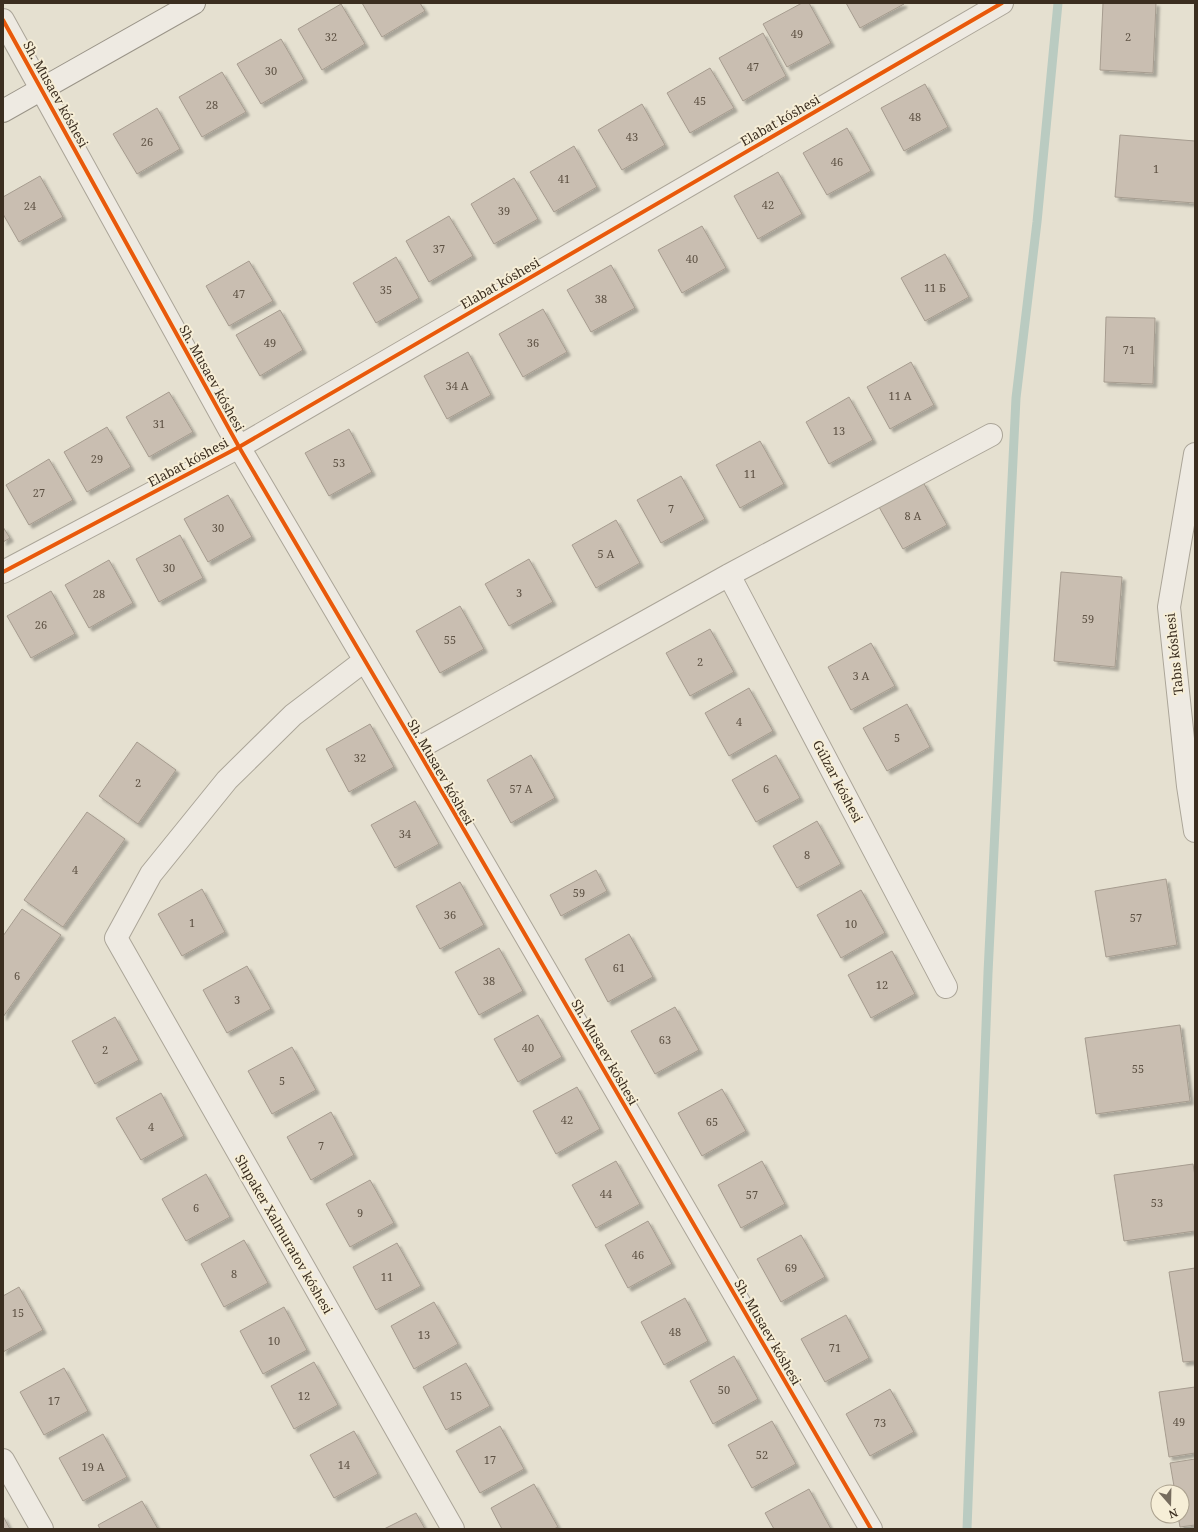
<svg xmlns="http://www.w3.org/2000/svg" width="1198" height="1532" font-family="'Noto Serif',serif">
<defs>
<filter id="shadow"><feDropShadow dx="3.5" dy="3.5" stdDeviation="1" flood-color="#0004"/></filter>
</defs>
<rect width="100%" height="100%" fill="#e5e0d0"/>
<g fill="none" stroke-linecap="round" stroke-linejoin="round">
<!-- stream -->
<path stroke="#bacbc1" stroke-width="9" d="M967,1529L988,973L1016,398L1037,222L1058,3"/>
</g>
<!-- building -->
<path fill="#c9beb1" stroke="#a69c8f" filter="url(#shadow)" d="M362,3H420L425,11L382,37Z
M802,3H809L831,43L787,67L763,24Z
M846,3H903L904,4L860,28Z
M1103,3H1156L1153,73L1100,70Z
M341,4L365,44L322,70L298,29Z
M763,33L786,76L743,101L719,58Z
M281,39L304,79L261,104L237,64Z
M710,68L734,108L690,133L667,93Z
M222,72L246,112L202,137L179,97Z
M925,84L948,127L904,151L881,108Z
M642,104L665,145L622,170L598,130Z
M157,108L180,149L137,174L113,134Z
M847,128L871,171L827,195L803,153Z
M1120,135L1195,141V203L1115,197Z
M574,146L597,187L554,212L530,172Z
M778,172L802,214L758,239L734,196Z
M40,176L63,217L19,242L3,214V197Z
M514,178L538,219L494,244L471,204Z
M449,216L473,256L429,282L406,241Z
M702,226L726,268L682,293L658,250Z
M945,254L969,297L925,321L901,278Z
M396,257L419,298L376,323L353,283Z
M249,261L273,301L229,326L206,286Z
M611,265L635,308L591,332L567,290Z
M543,309L567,352L523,377L499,334Z
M280,310L303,350L260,376L236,335Z
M1106,317L1155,318L1153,384L1104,382Z
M468,352L491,395L447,419L424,376Z
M911,362L934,405L890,429L867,387Z
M169,392L193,432L149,457L126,417Z
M849,397L873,440L829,464L806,422Z
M107,427L131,467L87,492L64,452Z
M349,429L372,472L329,496L305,453Z
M760,441L784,484L740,508L716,465Z
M49,459L73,500L29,525L6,485Z
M681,476L705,519L661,543L637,500Z
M923,482L947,525L903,549L879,507Z
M228,495L252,537L208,562L184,519Z
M616,520L640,563L596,588L572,545Z
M3,527L10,538L3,542Z
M180,535L203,578L159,602L136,559Z
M529,559L553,602L509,626L485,584Z
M109,560L133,603L89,628L65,585Z
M1061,572L1122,577L1115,667L1054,661Z
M51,591L75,634L31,658L7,616Z
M460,606L484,649L440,673L416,631Z
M710,629L734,672L690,696L666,653Z
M871,643L895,686L851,710L828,667Z
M749,688L773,731L729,756L705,713Z
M907,704L930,747L887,771L863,728Z
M370,724L394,767L349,792L326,749Z
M137,742L176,770L138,824L99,796Z
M531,755L555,798L511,823L487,780Z
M776,755L800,798L756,822L732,780Z
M415,801L439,844L395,868L371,825Z
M87,812L125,839L63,927L24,900Z
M817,821L841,864L797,888L773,846Z
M596,870L607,891L561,916L550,895Z
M1166,879L1177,945L1106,957L1095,891Z
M460,882L484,925L440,949L416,906Z
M202,889L225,932L182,956L158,914Z
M861,890L885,933L841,958L817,915Z
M22,909L61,935L3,1017V936Z
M629,934L653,977L608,1002L585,959Z
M499,948L523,991L479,1015L455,972Z
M892,951L915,994L871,1018L848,975Z
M247,966L271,1009L227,1033L203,990Z
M675,1007L699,1050L655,1074L631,1031Z
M538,1015L562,1057L518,1082L494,1039Z
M115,1017L139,1060L95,1084L72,1041Z
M1180,1025L1190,1101L1096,1114L1085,1038Z
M292,1047L316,1090L272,1114L248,1071Z
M577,1087L600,1129L556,1154L533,1111Z
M722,1089L746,1131L702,1156L678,1113Z
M161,1093L184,1136L141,1160L116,1118Z
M331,1112L354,1155L311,1180L287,1137Z
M616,1161L640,1204L596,1228L572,1185Z
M762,1161L785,1204L741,1228L718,1185Z
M1193,1164L1195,1176V1231L1124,1241L1114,1175Z
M206,1174L230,1217L186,1241L162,1199Z
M370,1180L394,1223L350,1247L326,1204Z
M648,1221L672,1264L628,1288L605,1245Z
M801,1235L825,1277L781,1302L757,1259Z
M244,1240L268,1283L224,1307L201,1264Z
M397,1243L421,1286L376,1310L353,1267Z
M1195,1268V1361L1183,1362L1169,1272Z
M19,1287L43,1330L3,1352V1296Z
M685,1298L708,1341L664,1365L641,1322Z
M434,1302L458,1344L414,1369L391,1326Z
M284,1307L307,1350L263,1374L240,1331Z
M846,1315L869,1358L825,1382L801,1339Z
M734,1356L758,1399L713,1424L690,1381Z
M314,1362L338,1405L294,1429L271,1386Z
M466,1363L490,1406L446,1430L423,1387Z
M64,1368L88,1411L44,1435L20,1392Z
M1195,1387V1453L1169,1457L1159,1392Z
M890,1389L914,1432L870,1456L846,1414Z
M772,1421L796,1464L752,1488L728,1445Z
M500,1426L524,1469L480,1493L456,1451Z
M354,1431L378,1474L334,1498L310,1455Z
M103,1434L127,1477L83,1501L59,1458Z
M1195,1459V1525L1180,1527L1178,1516H1182V1492H1175L1170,1463Z
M534,1484L558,1527L554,1529H502L491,1508Z
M809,1489L831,1529H774L765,1513Z
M142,1501L158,1529H100L98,1525Z
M416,1513L425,1529H384Z
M3,1516L10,1529H3Z"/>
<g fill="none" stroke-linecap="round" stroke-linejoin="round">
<defs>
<path id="street" d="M3,20L239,447L417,749L871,1529
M1195,454L1169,607L1188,786L1195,831
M3,572L239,447L1002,3
M729,575L946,987
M364,661L293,715L227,780L151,874L116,938L453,1529
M417,749L729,575L991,435
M3,1460L42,1529"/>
<path id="secondary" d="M3,111L194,3"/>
</defs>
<!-- street casing -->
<use href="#street" stroke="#aba598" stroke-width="24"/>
<!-- secondary casing -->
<use href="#secondary" stroke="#9a9488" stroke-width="24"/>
<!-- street -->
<use href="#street" stroke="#eeeae2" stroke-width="22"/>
<!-- secondary -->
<use href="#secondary" stroke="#eeeae2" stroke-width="22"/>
<defs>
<path id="cycleway" d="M3,20L239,447L417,749L871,1529
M3,572L239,447L1002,3"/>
</defs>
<!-- cycleway casing -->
<use href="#cycleway" stroke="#f6eed7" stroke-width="6"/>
<!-- cycleway -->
<use href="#cycleway" stroke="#e8590c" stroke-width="4"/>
</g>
<g text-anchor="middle" stroke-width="4" stroke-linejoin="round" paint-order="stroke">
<!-- number labels -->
<g font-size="11" fill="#5e5244">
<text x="797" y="38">49</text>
<text x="331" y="41">32</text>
<text x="1128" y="41">2</text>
<text x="753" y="71">47</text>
<text x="271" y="75">30</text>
<text x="700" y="105">45</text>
<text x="212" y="109">28</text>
<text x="915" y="121">48</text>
<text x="632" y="141">43</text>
<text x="147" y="146">26</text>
<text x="837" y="166">46</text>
<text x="1156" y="173">1</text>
<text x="564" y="183">41</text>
<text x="768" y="209">42</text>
<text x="30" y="210">24</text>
<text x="504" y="215">39</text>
<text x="439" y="253">37</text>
<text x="692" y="263">40</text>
<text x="935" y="292">11 Б</text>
<text x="386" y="294">35</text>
<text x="239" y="298">47</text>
<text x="601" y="303">38</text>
<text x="270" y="347">49</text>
<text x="533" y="347">36</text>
<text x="1129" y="354">71</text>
<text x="457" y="390">34 А</text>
<text x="900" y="400">11 А</text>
<text x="159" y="428">31</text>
<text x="839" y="435">13</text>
<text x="97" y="463">29</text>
<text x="339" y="467">53</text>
<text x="750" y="478">11</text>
<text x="39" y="497">27</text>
<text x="671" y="513">7</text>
<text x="913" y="520">8 А</text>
<text x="218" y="532">30</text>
<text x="606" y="558">5 А</text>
<text x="169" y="572">30</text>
<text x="519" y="597">3</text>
<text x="99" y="598">28</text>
<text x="1088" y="623">59</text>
<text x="41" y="629">26</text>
<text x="450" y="644">55</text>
<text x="700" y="666">2</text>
<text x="861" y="680">3 А</text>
<text x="739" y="726">4</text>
<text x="897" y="742">5</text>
<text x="360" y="762">32</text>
<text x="138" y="787">2</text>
<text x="521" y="793">57 А</text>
<text x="766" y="793">6</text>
<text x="405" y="838">34</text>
<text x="807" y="859">8</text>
<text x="75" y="874">4</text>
<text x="579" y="897">59</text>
<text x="450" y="919">36</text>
<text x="1136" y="922">57</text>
<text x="192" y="927">1</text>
<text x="851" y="928">10</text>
<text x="619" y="972">61</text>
<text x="17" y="980">6</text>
<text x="489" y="985">38</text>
<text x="882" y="989">12</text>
<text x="237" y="1004">3</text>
<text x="665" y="1044">63</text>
<text x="528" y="1052">40</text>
<text x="105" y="1054">2</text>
<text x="1138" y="1073">55</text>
<text x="282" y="1085">5</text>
<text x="567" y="1124">42</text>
<text x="712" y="1126">65</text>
<text x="151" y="1131">4</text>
<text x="321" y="1150">7</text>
<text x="606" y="1198">44</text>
<text x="752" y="1199">57</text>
<text x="1157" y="1207">53</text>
<text x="196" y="1212">6</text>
<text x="360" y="1217">9</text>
<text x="638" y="1259">46</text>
<text x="791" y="1272">69</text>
<text x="234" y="1278">8</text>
<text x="387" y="1281">11</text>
<text x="18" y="1317">15</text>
<text x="675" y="1336">48</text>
<text x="424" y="1339">13</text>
<text x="274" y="1345">10</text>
<text x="835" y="1352">71</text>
<text x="724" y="1394">50</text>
<text x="304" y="1400">12</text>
<text x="456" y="1400">15</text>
<text x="54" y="1405">17</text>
<text x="1179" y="1426">49</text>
<text x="880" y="1427">73</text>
<text x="762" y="1459">52</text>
<text x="490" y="1464">17</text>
<text x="344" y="1469">14</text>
<text x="93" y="1471">19 А</text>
</g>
<!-- street labels -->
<g font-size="13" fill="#3b2e20" stroke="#f6eed7">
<text transform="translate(56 94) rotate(61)" y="5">Sh. Musaev kóshesi</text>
<text transform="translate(780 120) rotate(-30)" y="5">Elabat kóshesi</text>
<text transform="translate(500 283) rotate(-30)" y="5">Elabat kóshesi</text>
<text transform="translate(212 378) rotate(61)" y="5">Sh. Musaev kóshesi</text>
<text transform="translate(188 462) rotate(-28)" y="5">Elabat kóshesi</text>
<text transform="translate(1174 654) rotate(-96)" y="5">Tabıs kóshesi</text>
<text transform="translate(441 772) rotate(60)" y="5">Sh. Musaev kóshesi</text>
<text transform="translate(838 781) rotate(62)" y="5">Gúlzar kóshesi</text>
<text transform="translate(605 1052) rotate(60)" y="5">Sh. Musaev kóshesi</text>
<text transform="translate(284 1234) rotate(60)" y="5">Shıpaker Xalmuratov kóshesi</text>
<text transform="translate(768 1332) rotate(60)" y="5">Sh. Musaev kóshesi</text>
</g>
</g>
<!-- border -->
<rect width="1198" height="1532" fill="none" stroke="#3b2e20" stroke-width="8"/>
<!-- north arrow -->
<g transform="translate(1170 1504) rotate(160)"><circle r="19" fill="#f6eed7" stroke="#aba18e"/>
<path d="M0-3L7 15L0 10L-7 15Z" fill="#766c5e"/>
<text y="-6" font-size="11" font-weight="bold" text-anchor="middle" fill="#3b2e20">N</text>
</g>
</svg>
